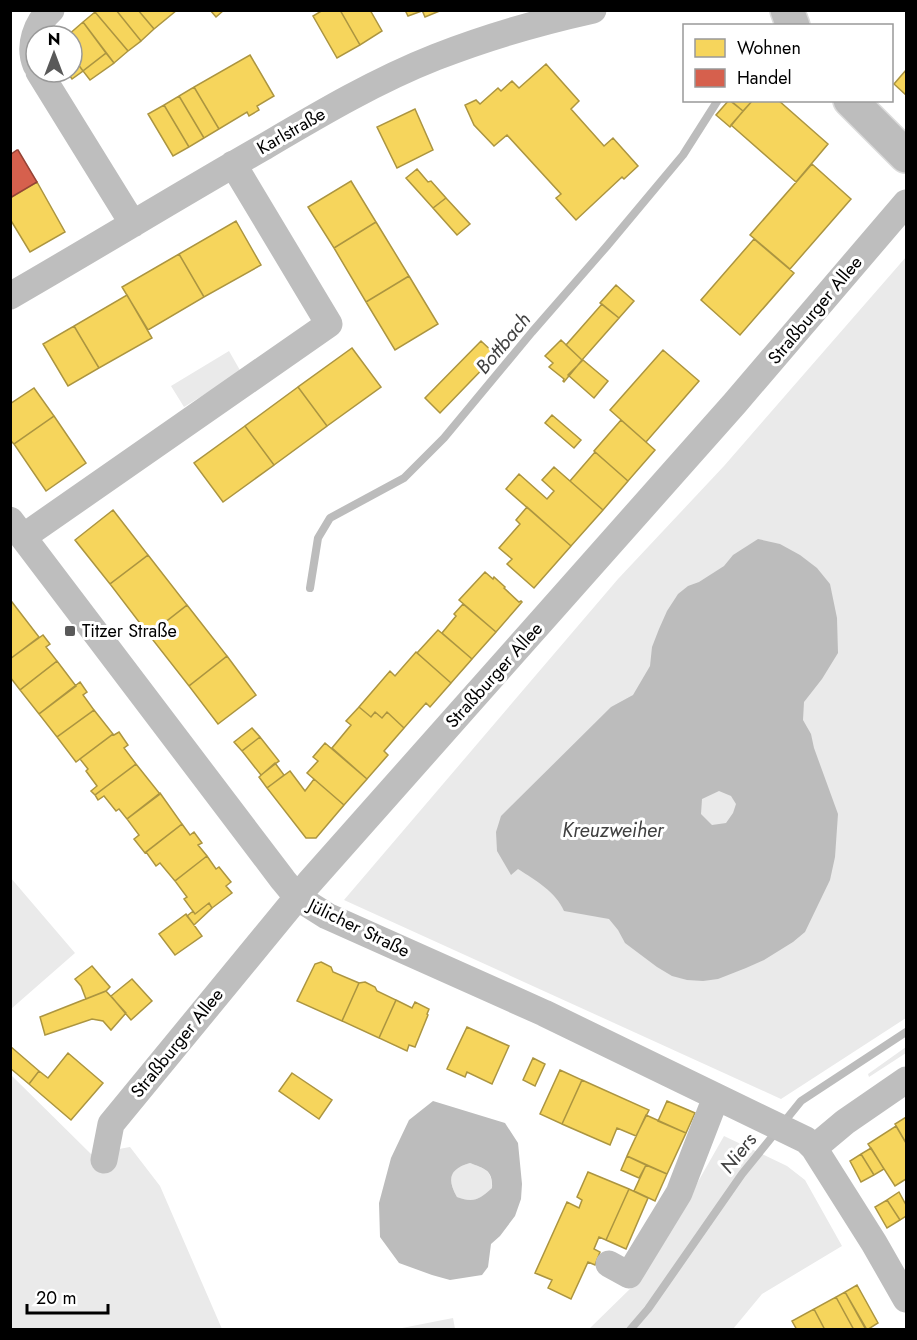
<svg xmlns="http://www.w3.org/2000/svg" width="917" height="1340" font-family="Jost,sans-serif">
<rect width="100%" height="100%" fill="#fff"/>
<!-- green -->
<path fill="#eaeaea" d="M906,257V704L905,705L906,713V1018L781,1099L344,900L618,579L724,466Z
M229,351L241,372L184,407L171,386Z
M10,877L75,953L11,1009H10Z
M906,1047V1053L869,1077L868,1074Z
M10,1074L91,1154L130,1147L160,1186L222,1329H11Z
M724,1136L787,1166L805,1180L842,1246L762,1294L733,1329L588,1330L634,1285L683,1208Z
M470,1163C485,1169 492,1170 492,1188C479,1200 473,1203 457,1197C447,1178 449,1169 470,1163Z
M453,1318L455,1329H397Z"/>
<!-- water -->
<path fill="#bcbcbc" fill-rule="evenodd" d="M758,539L780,544L800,555L817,568L830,584L837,618L838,653L822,679L804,702L803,720L811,734L814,748L838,814L835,857L830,880L805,932L793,942L764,960L746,968L718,979L703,981L687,980L672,976L657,967L625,943L618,930L609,919L564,911C556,892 535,880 518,869L511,875L497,851L496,832L501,816L611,707L633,695L650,666L652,647L659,629L667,611L678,594L688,586L699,582L724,566L733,555ZM719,791L731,796L736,804L733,813L726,823L712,825L701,814L702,799Z
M433,1101L505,1123L518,1143L522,1184L521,1199L515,1216L500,1236L491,1244L488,1267L482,1275L450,1280L432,1275L399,1263L380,1237L379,1203L391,1158L409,1120ZM470,1163C485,1169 493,1170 492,1188C479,1200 473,1203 457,1197C447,1179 449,1169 470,1163Z"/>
<!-- homes -->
<path fill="#f6d55c" stroke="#ac9540" stroke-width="1.5" d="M98,10H116L141,41L128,51L95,12Z
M116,10H138L154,29L141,41Z
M138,10H177L154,29Z
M210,10H224L216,17Z
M323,10H340L360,45L337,58L313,16Z
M340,10H370L382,31L360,45Z
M405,10H422V11L408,16Z
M422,10H442L425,17Z
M95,12L128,51L114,63L83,22Z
M83,22L106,53L83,71L72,56V36H67Z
M106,53L114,63L90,80L83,71Z
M250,55L274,96L257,106L259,110L249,116L247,112L219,129L194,87Z
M72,56L83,71L72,79L67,72H72Z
M546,64L579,101L571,109L604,146L613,138L638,166L624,179L622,177L576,220L556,198L561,194L507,135L494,146L474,125L465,105L476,100L480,104L498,88L501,91L512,81L519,88Z
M906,70V95L894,84Z
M194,87L219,129L204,138L179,96Z
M179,96L204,138L189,147L164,105Z
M729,100L743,111L730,127L716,115Z
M730,100H753L743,111Z
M753,100H778L828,144L796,182L731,125Z
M164,105L189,147L173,156L148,114Z
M415,109L433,150L397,168L377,127Z
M812,164L851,199L790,269L750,235Z
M417,169L428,182L431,181L446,198L433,208L406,178Z
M351,181L376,222L334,248L308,207Z
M37,182L65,232L30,252L10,219V198Z
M446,198L470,224L457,235L433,208Z
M236,221L261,265L204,297L179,254Z
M376,222L409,276L366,302L334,248Z
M754,239L794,273L740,335L701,300Z
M179,254L204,297L148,330L122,287Z
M409,276L438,324L395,350L366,302Z
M616,285L634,301L619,318L600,303Z
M127,295L152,338L99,368L74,326Z
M602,304L619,318L582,360L566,345Z
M74,326L99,368L68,386L43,344Z
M561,340L582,360L564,382L563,381L564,379L549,367L553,363L545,356Z
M481,341L496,355L440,413L425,398Z
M352,348L381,387L327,426L298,387Z
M663,350L699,381L646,442L610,410Z
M583,360L608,381L594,398L568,375Z
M298,387L327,426L274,465L245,426Z
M34,388L54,416L14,444L10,440V404Z
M552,415L581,440L574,448L545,423Z
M54,416L86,463L46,491L14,444Z
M621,420L655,450L628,481L594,451Z
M245,426L274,465L223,502L194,463Z
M595,452L628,481L603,510L570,481Z
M554,467L603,510L571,546L506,489L519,474L547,499L554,491L542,480Z
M527,507L571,546L534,588L507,564L512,559L499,548L520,524L516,520Z
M113,510L148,555L110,584L75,540Z
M148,555L187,605L149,635L110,584Z
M485,572L493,579L494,577L505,587L504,588L519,602L521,601L522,602L496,632L459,600Z
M12,602L39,637L10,659V603Z
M463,604L496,632L472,659L442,633L456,616L454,614Z
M187,605L227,656L189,686L149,635Z
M438,630L472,659L451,683L417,653Z
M43,635L50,644L46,647L57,661L20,690L10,677V659Z
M416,652L451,683L430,707L426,703L404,728L387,712L382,718L375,712L371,717L359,707L390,671L395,676Z
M227,656L256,695L218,724L189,686Z
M57,661L76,686L39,714L20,690Z
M80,682L87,692L83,695L94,710L57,737L39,714Z
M359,707L371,717L375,712L382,718L387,712L404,728L384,751L388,755L367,779L332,748L351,725L346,721Z
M94,710L113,734L76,762L57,737Z
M252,728L260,737L242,751L234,742Z
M119,732L128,745L124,748L136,764L95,795L91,791L97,786L86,771L88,769L80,759L113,734L114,735Z
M260,737L279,761L261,775L242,751Z
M325,743L367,779L344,805L307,773L318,761L313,757Z
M275,763L284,775L267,788L259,777Z
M136,764L160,794L127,819L119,809L116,811L104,796L98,800L95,795Z
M290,771L305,791L314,779L344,805L316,838H306L267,788Z
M160,793L182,824L145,853L134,839L139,835L127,819Z
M182,824L190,835L194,832L202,843L198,845L207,856L175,881L160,863L156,866L146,852Z
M207,856L216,869L219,867L231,882L226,886L232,893L212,908L209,903L195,914L184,899L187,897L175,881Z
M209,903L212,908L194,925L187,916L193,911L195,914Z
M186,914L202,936L175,955L159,934Z
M321,962L331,967L333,972L359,983L342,1021L297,1001L315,964Z
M92,966L110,987L106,991L86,999L81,986L75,979Z
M132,979L152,1001L131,1020L111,996Z
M365,982L375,987L377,991L396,1000L379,1038L342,1021L359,983Z
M106,991L126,1013L111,1030L103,1021L92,1019L45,1035L40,1017Z
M396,1000L412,1008L415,1002L429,1009L427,1014L428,1015L415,1047L409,1045L407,1051L379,1038Z
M467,1027L509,1046L492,1084L467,1072L465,1077L447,1069Z
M10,1046L39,1071L29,1084L10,1068Z
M68,1053L103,1083L71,1120L29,1084L39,1071L48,1078Z
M533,1058L545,1064L535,1086L523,1080Z
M560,1070L582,1080L562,1124L540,1114Z
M292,1073L332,1100L319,1119L279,1091Z
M582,1080L649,1110L636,1136L617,1128L610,1145L562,1124Z
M667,1101L695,1113L686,1133L658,1121Z
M646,1115L686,1133L667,1174L627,1156Z
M906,1117V1143L895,1124Z
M896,1126L906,1143V1179L895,1186L868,1144Z
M871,1148L884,1169L874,1175L861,1154Z
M861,1154L874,1175L861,1182L850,1161Z
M627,1156L646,1165L639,1178L621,1170Z
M646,1165L667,1174L655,1201L634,1191Z
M588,1172L629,1189L606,1240L599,1237L594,1249L600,1252L595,1265L588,1262L571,1299L548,1288L552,1280L535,1273L567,1202L579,1208L582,1200L577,1197Z
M629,1189L648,1198L626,1249L606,1240Z
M899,1192L906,1205V1216L900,1220L887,1200Z
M887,1200L900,1220L887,1228L875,1207Z
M857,1285L878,1323L867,1330L845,1292Z
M845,1292L866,1330H854L836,1297Z
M836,1297L854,1330H825L814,1309Z
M814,1309L825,1330H797L792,1321Z"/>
<!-- shops -->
<path fill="#d6604d" stroke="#964336" stroke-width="1.5" d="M17,150H18L37,182L10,198V155Z"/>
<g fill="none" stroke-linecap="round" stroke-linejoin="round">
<!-- stream -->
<path stroke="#bcbcbc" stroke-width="8" d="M310,588L318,538L330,518L404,478L444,438L532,332L607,246L683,155L718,100
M630,1330L648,1309L742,1174L801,1101L906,1032"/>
<defs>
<path id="major" d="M787,10L793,26
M850,100L906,156"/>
</defs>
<!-- major casing -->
<use href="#major" stroke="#dbdbdb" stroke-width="36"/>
<!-- minor -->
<path stroke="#bebebe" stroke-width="27" d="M36,65C28,46 36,23 51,10
M39,72L133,224
M10,296C95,247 178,196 262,148C318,115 375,81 436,57C487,37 539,22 593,10
M10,520L283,880L297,897L327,916L544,1013L806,1140L814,1148L874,1243L906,1299
M23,537L329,324L233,164
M814,1148L845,1122L906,1080
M104,1160L111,1124L309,883L735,403L906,203
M609,1264L629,1275L679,1193L716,1097"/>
<!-- major -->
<use href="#major" stroke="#bdbdbd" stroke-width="33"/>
</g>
<!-- markers -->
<rect fill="#595959" stroke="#fff" stroke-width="2" x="64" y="625" width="12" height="12" rx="3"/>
<g text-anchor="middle" stroke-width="6" stroke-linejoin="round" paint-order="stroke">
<!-- street labels -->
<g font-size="18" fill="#000" stroke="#fff">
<text transform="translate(291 131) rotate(-30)" y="6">Karlstraße</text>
<text transform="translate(815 310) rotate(-50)" y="6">Straßburger Allee</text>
<text transform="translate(494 675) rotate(-48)" y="6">Straßburger Allee</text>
<text transform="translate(359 928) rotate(26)" y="6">Jülicher Straße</text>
<text transform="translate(177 1043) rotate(-51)" y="6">Straßburger Allee</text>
</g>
<!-- poi labels -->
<g font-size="18" fill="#000" stroke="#fff" text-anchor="start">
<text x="82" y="637">Titzer Straße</text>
</g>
<!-- water labels -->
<g font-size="20" font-style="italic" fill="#404040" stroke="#fff">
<text transform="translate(503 343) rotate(-50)" y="7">Bottbach</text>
<text x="613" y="837">Kreuzweiher</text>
<text transform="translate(738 1153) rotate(-52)" y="7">Niers</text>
</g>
</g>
<!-- border -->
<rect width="917" height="1340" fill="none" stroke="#000000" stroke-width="24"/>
<!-- legend -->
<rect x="683" y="24" width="210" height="78" fill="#ffffff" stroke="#999999" stroke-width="1.5"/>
<rect x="695" y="39" width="30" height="18" fill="#f6d55c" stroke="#999999" stroke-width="1.5"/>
<text x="737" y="54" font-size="18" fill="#000000">Wohnen</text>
<rect x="695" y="69" width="30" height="18" fill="#d6604d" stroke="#999999" stroke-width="1.5"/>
<text x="737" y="84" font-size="18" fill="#000000">Handel</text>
<!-- north arrow -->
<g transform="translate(54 54)"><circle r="28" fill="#ffffff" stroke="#999999" stroke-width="1.5"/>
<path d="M0-4.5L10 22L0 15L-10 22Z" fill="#595959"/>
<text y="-9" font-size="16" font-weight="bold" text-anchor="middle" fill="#000000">N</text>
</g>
<!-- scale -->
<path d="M27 1304v9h81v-9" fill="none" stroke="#000000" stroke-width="3"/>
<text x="36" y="1304" font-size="18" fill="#000000" stroke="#ffffff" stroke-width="4.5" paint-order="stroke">20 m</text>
</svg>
